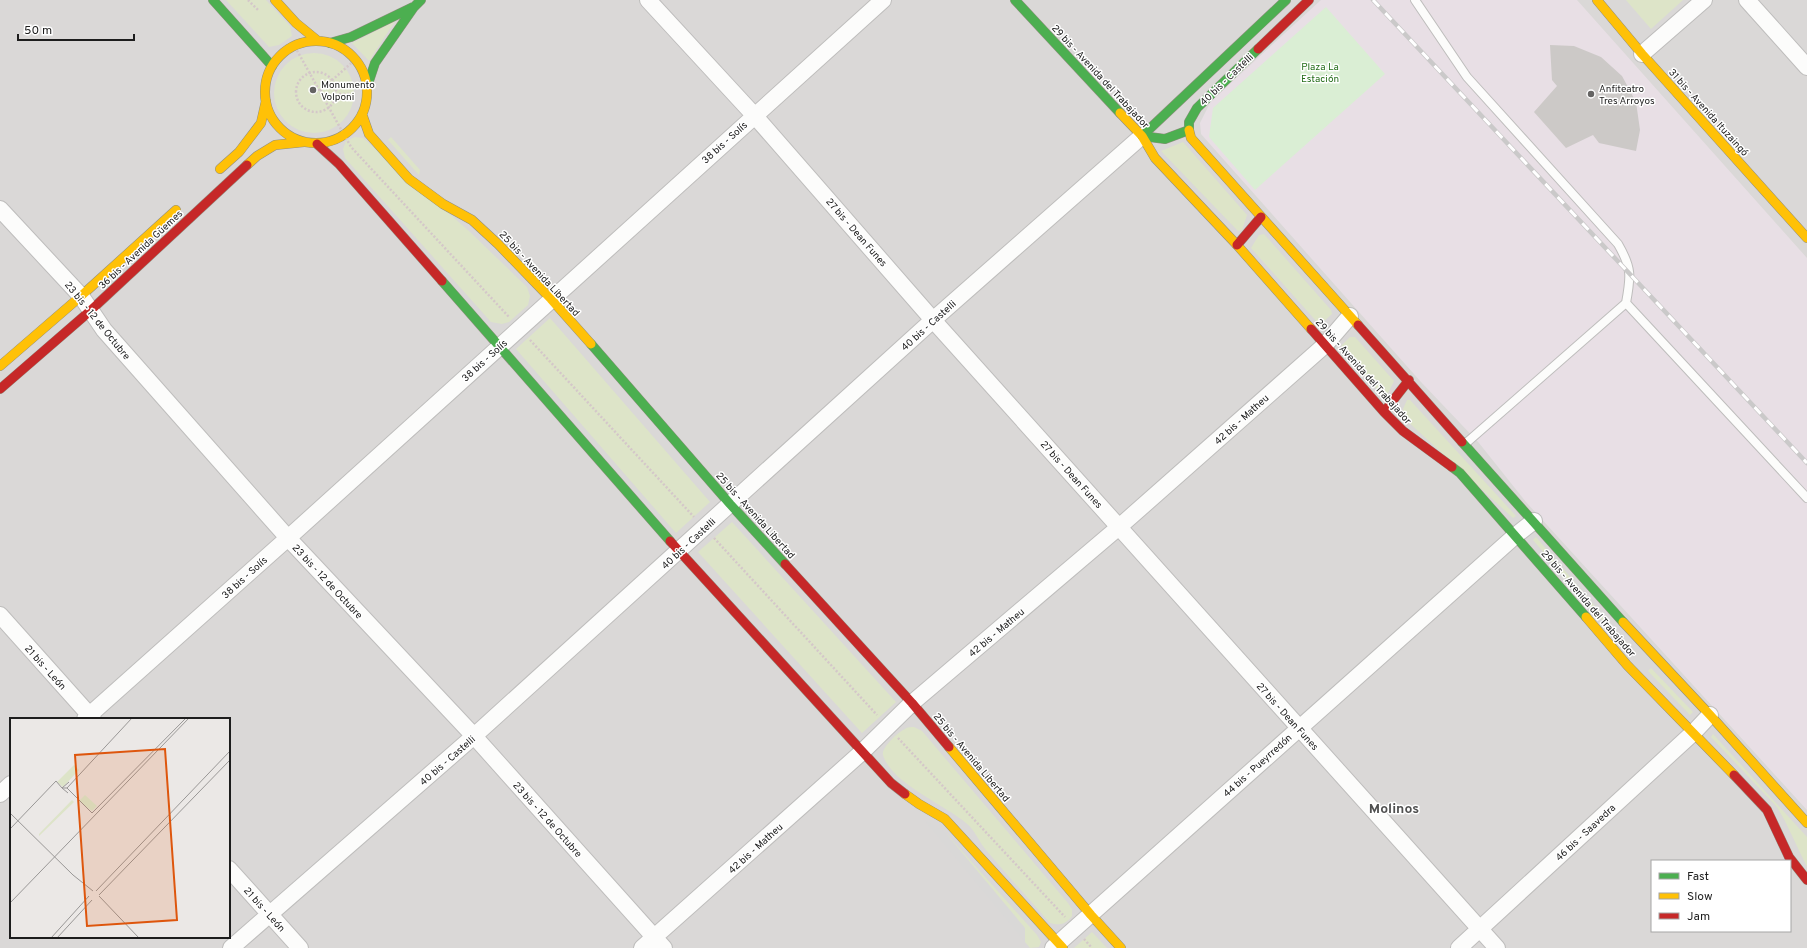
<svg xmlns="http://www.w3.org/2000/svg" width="1807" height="948" font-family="Overpass,sans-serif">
<rect width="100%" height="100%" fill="#ebe8e6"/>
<!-- residential -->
<path fill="#dad8d7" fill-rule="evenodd" d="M0,0H1807V948H0ZM11,719H229V937H11ZM1652,861H1790V931H1652Z"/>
<!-- industrial -->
<path fill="#e8dfe5" d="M1321,0H1577L1807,258V810L1526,502L1479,443L1421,382L1201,134L1200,123L1211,101Z"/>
<!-- religious -->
<path fill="#d9d8d7" d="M924,820L944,831L1025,928V942Z"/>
<!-- grass -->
<path fill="#dde4c8" d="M226,0H266L290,26L292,36L279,45L269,47Z
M1626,0H1683L1651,29Z
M395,21L369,61L352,43Z
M274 93a40 40 0 1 1 80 0a40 40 0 1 1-80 0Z
M355,137L363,138L470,232L527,287L530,296L528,305L509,322L502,324L491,322L345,158L343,149L346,141Z
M391,137L420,170L419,175L388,140Z
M1183,142L1247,215L1242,230L1238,231L1161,151Z
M1264,234L1331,310L1332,314L1323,322H1317L1251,248L1259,235Z
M550,318L710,502L676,533L516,349Z
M1350,337H1355L1394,381L1388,393L1381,394L1341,349L1342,345Z
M1407,400H1410L1516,516L1513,518L1405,419L1403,409Z
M732,522L896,702L862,733L698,552Z
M1536,537L1629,646L1626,648L1533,540Z
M1651,668L1693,712L1690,715L1648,671Z
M914,727L922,731L1068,903L1072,909V916C1066,924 1060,926 1050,923C1029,899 1007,875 986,850C979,842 975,830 966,823C945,805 891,783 883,755C881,748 898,732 905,729C907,727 911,727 914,727Z
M1713,734L1807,837V867L1785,821L1777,807L1711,737Z
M944,831L1037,935L1041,942L1039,947L1030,948L1025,942V928Z
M1092,932L1107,948H1074Z"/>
<!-- park -->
<path fill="#daeed4" d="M1326,7L1385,74L1255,190L1209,137L1213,108Z"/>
<!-- building -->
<path fill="#ccc9c7" d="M1550,45L1574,46L1601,57L1622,76L1636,102L1640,130L1636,151L1599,143L1593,135L1566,148L1534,112L1557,86L1552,80Z"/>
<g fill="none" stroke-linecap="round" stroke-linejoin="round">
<defs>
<path id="lane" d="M1415,0L1467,77L1618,244C1632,268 1631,276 1626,303
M1465,444L1626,303L1807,498"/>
<path id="street" d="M648,0L754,115L933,320L1497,948
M1747,0L1807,67
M1642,54L1704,0
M0,209L81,296L104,330L288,538L474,736L664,948
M0,615L93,719
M85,719L288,538L883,0
M0,794L11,784
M229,869L300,948
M231,948L474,736L933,320L1142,136
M642,948L862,752L912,703L1119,527L1325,345L1350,316
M1053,948L1516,535L1534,521
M1459,948L1694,732L1710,715"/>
<path id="fast" d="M213,0L272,66
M1015,0L1120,113
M330,43L351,37L413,7
M367,87L375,63L414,7L421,0
M1142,136L1165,139L1189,130V122L1197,108L1258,49
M1142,136L1286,0
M442,281L670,541
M591,344L730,504L785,564
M1462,442L1623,622
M1452,467L1460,473L1586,617"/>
<path id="slow" d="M275,0L296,23L318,41
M1597,0L1642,54L1807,238
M265 92a51 51 0 1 1 102 0a51 51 0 1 1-102 0Z
M1120,113L1142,136L1155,158L1237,245L1311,329
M362,114L369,134L409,179L443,204L472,220L498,244L551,299L591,344
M1189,130L1191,138L1358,325
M247,165L257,156L275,145L304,142
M220,169L239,152L261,123L266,101
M0,366L81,296L176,210
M1586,617L1627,665L1734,775
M1623,622L1710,715L1807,823
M949,747L1091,915L1121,948
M905,794L919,804L945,819L1063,948"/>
<path id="jam" d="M1258,49L1309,0
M317,144L339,164L442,281
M1237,245L1261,217
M1358,325L1462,442
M1311,329L1384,412L1403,431L1452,467
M0,389L90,311L247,165
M1384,412L1409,380
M670,541L891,783L905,794
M785,564L912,703L949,747
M1734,775L1767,810L1789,857L1807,880"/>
</defs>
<!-- lane casing -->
<use href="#lane" stroke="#bebdbc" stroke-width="10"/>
<!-- street casing -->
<use href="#street" stroke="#bebdbc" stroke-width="18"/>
<!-- fast casing -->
<use href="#fast" stroke="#928f80" stroke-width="10"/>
<!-- slow casing -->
<use href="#slow" stroke="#928f80" stroke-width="10"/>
<!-- jam casing -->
<use href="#jam" stroke="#928f80" stroke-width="10"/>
<!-- path -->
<path stroke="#d4c7c9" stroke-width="2.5" stroke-dasharray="2 2" stroke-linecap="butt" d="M248,0L259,11
M295,47L351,147L509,317
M296 92a20 20 0 1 1 40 0a20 20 0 1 1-40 0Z
M320,91L357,58
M335,94H351
M530,340L694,517
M714,538L877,715
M898,738L1065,917
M1084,939L1092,948"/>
<!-- lane -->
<use href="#lane" stroke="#fcfcfb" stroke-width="8"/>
<!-- street -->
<use href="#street" stroke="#fcfcfb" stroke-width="16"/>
<!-- fast -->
<use href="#fast" stroke="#4caf50" stroke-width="9"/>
<!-- slow -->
<use href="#slow" stroke="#ffc107" stroke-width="9"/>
<!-- jam -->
<use href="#jam" stroke="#c62828" stroke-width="9"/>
<defs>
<path id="rail" d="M1373,0L1807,463"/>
</defs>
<!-- rail casing -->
<use href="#rail" stroke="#cac9c9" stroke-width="4.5"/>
<!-- rail -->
<use href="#rail" stroke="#fff" stroke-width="3" stroke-dasharray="9" stroke-linecap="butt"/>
</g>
<!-- markers -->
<g fill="#656463" stroke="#fff" stroke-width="1.5">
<circle cx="313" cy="90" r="4"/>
<circle cx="1591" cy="94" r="4"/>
</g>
<g text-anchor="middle" stroke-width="3" stroke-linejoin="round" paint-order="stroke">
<!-- park labels -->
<g font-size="10" fill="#246d19" stroke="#fff">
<text x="1320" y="70">Plaza La<tspan x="1320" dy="12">Estación</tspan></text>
</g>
<!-- street labels -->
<g font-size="10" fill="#1d1d1d" stroke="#fff">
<text transform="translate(1101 76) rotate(47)" y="4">29 bis - Avenida del Trabajador</text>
<text transform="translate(1226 79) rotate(-44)" y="4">40 bis - Castelli</text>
<text transform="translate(1709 112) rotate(48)" y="4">31 bis - Avenida Ituzaingó</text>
<text transform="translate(724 142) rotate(-42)" y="4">38 bis - Solís</text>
<text transform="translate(857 232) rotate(49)" y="4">27 bis - Dean Funes</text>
<text transform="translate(140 249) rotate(-43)" y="4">36 bis - Avenida Güemes</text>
<text transform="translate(540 273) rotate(47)" y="4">25 bis - Avenida Libertad</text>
<text transform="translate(98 320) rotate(51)" y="4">23 bis - 12 de Octubre</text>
<text transform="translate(928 325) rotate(-42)" y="4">40 bis - Castelli</text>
<text transform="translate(484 360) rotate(-42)" y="4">38 bis - Solís</text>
<text transform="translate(1364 371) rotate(48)" y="4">29 bis - Avenida del Trabajador</text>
<text transform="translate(1241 419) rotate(-42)" y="4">42 bis - Matheu</text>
<text transform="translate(1072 474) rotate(48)" y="4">27 bis - Dean Funes</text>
<text transform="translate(756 515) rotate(48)" y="4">25 bis - Avenida Libertad</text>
<text transform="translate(688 543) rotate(-43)" y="4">40 bis - Castelli</text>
<text transform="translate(244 577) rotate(-42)" y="4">38 bis - Solís</text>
<text transform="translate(328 581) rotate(47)" y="4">23 bis - 12 de Octubre</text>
<text transform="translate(1589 603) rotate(49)" y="4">29 bis - Avenida del Trabajador</text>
<text transform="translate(996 632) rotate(-40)" y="4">42 bis - Matheu</text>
<text transform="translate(46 667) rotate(48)" y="4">21 bis - León</text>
<text transform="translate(1288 716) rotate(48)" y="4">27 bis - Dean Funes</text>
<text transform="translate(972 757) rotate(50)" y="4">25 bis - Avenida Libertad</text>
<text transform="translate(447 760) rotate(-41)" y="4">40 bis - Castelli</text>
<text transform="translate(1257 765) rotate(-42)" y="4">44 bis - Pueyrredón</text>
<text transform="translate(548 819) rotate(48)" y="4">23 bis - 12 de Octubre</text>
<text transform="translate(1585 832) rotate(-43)" y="4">46 bis - Saavedra</text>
<text transform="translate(755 848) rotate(-42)" y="4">42 bis - Matheu</text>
<text transform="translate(265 909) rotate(48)" y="4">21 bis - León</text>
</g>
<!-- poi labels -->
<g font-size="10" fill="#1d1d1d" stroke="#fff" text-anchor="start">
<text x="321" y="88">Monumento<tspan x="321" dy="12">Volponi</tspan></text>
<text x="1599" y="92">Anfiteatro<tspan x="1599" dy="12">Tres Arroyos</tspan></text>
</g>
<!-- district labels -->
<g font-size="14" font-weight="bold" fill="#505050" stroke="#fff">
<text x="1394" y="813">Molinos</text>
</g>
</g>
<!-- overview -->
<g transform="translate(10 718)">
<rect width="220" height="220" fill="#ebe8e6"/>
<path d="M64,47L69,52L53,69L47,64ZM62,82L64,84L29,118V116Z" fill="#dde4c8"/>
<path d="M75,77L87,88L82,93L69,83Z" fill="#daeed4"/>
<path fill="none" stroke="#999796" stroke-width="1" d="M57,70L122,0M58,75L52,70L59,64M0,95L63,157L83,173M82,95L176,0M0,111L46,63L52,70H57L82,95M86,173L220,33M89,177L220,42M89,178L129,220M0,185L179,0M41,220L79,178M47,220L82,182"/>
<path fill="#de560d" fill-opacity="0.15" stroke="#de560d" stroke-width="2" d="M155,31L167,202L77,208L65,37Z"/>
<rect width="220" height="220" fill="none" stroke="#1d1d1d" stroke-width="2"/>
</g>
<!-- legend -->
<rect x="1651" y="860" width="140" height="72" fill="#ffffff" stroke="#a5a5a5"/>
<rect x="1659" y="873" width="20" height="6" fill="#4caf50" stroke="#a5a5a5"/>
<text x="1687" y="880" font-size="12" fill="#1d1d1d">Fast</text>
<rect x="1659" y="893" width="20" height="6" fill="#ffc107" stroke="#a5a5a5"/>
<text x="1687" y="900" font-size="12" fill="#1d1d1d">Slow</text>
<rect x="1659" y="913" width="20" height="6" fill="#c62828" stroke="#a5a5a5"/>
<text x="1687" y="920" font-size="12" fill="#1d1d1d">Jam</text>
<!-- scale -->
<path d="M18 34v6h116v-6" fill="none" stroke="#1d1d1d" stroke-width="2"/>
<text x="24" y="34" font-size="12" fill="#1d1d1d" stroke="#ffffff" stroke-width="3" paint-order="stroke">50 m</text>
</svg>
